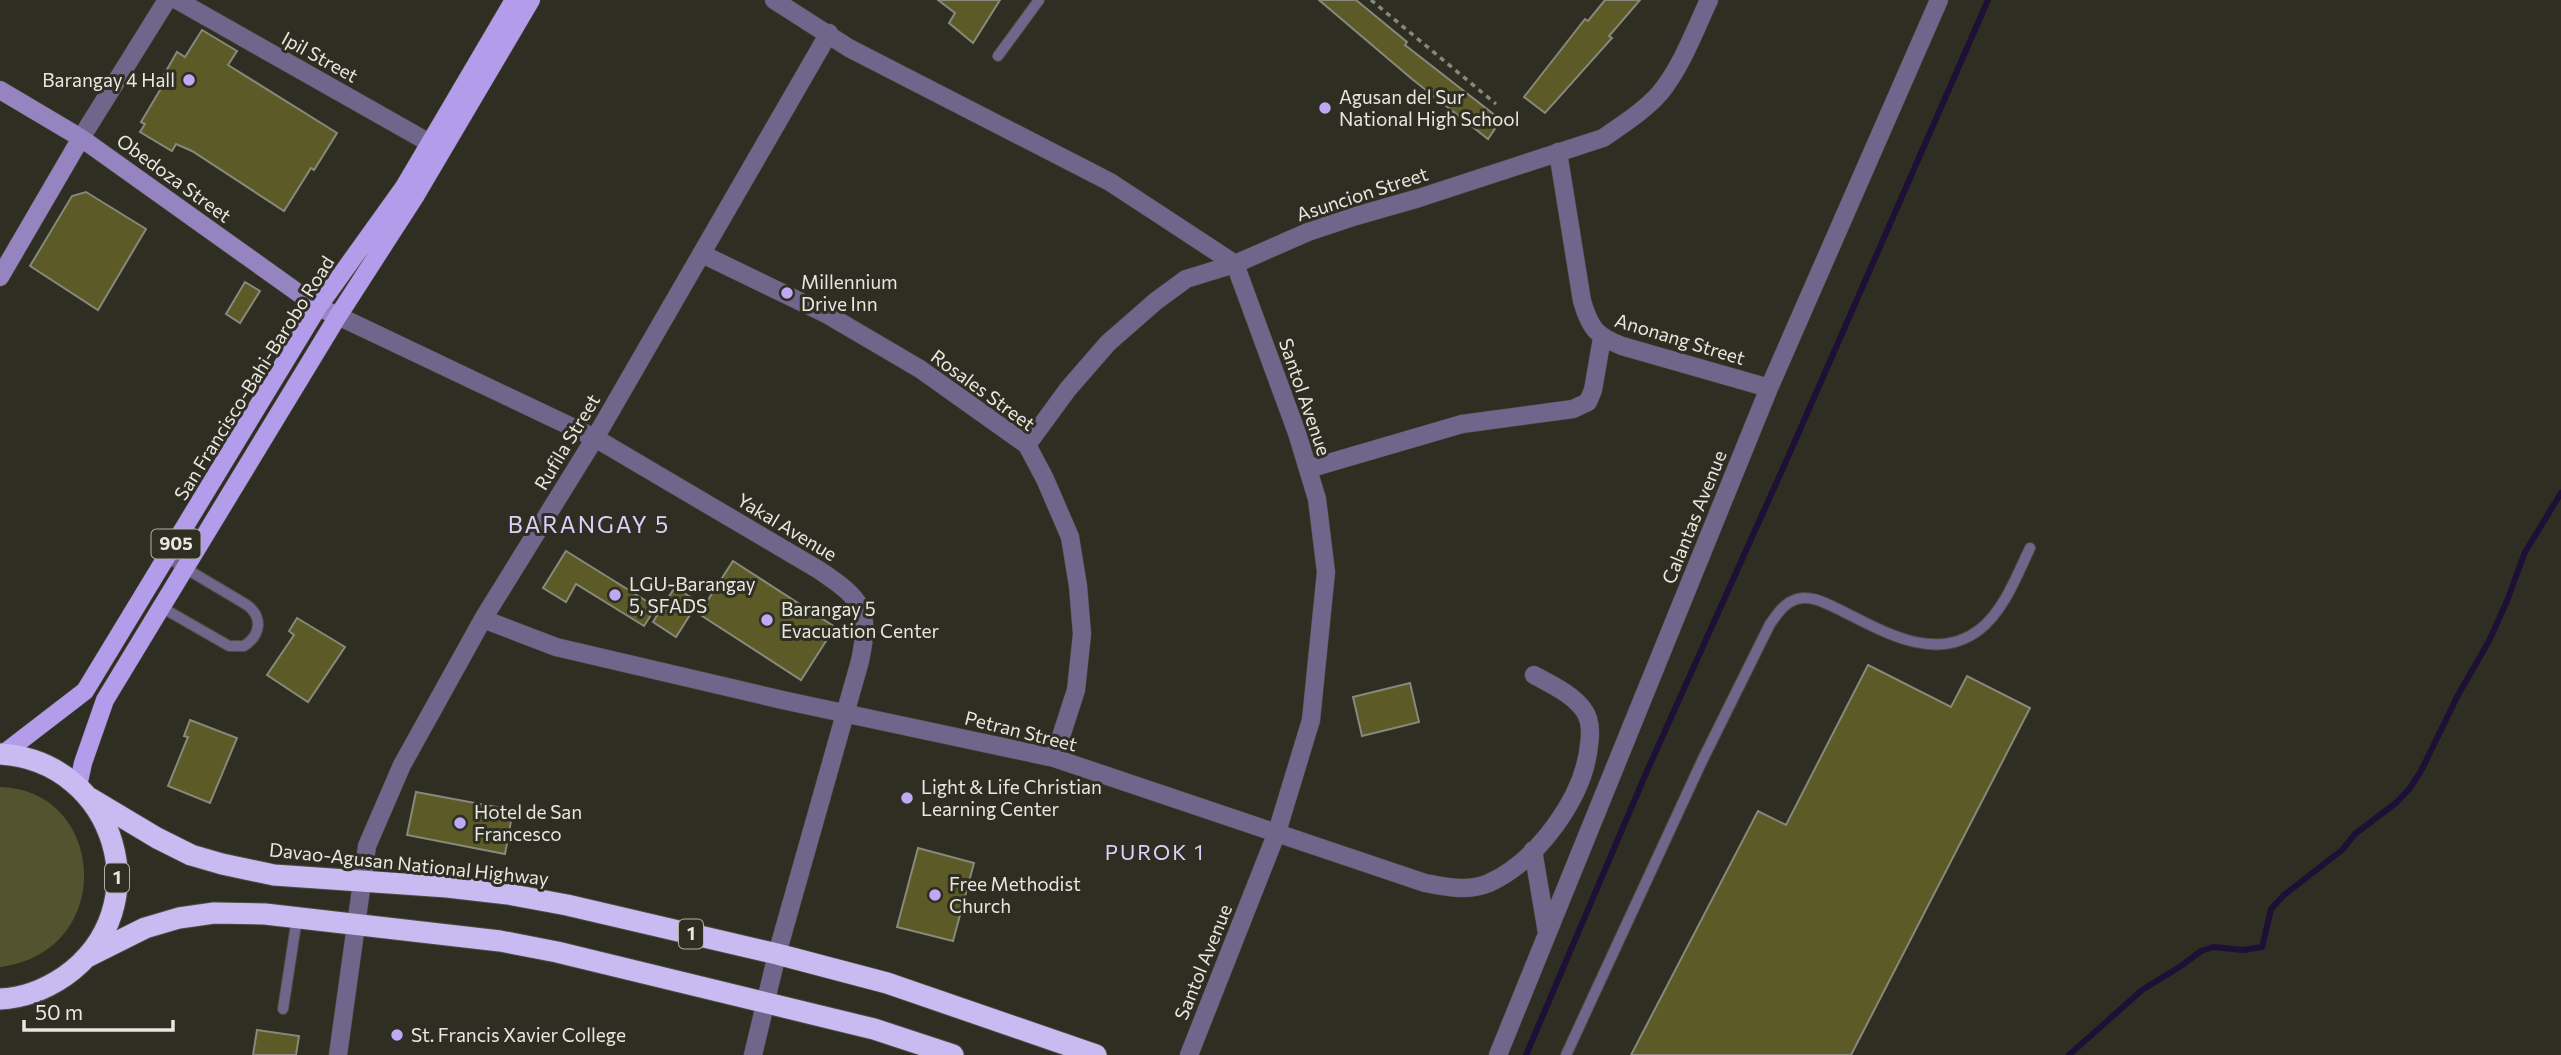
<svg xmlns="http://www.w3.org/2000/svg" width="2561" height="1055" font-family="Commissioner,sans-serif">
<rect width="100%" height="100%" fill="#2e2e23"/>
<!-- green -->
<path fill="#545330" d="M0,787C106,789 118,952 0,967Z"/>
<g fill="none" stroke-linecap="round" stroke-linejoin="round">
<!-- stream -->
<path stroke="#1e0f36" stroke-width="6" d="M1526,1055L1647,771L1788,457L1988,0
M2069,1055L2142,990L2181,966L2201,951L2214,947L2243,950L2262,947L2271,909L2284,895L2342,850L2355,834L2397,802L2410,788L2421,771L2458,695L2489,641L2507,601L2525,552L2561,493"/>
</g>
<!-- building -->
<path fill="#5c5a26" stroke="#88887b" stroke-width="2" d="M938,0H1000L973,43L949,23L955,13Z
M1319,0H1356L1407,42L1405,45L1501,120L1488,139L1412,79Z
M1605,0H1640L1609,36L1612,38L1545,113L1524,97L1585,19L1588,21Z
M202,30L237,51L228,65L337,133L314,170L311,168L284,211L192,151L176,144L172,151L140,132L145,124L141,122L166,80L162,78L177,52L185,57Z
M86,192L146,229L98,310L30,266L72,196Z
M245,282L260,291L240,323L226,314Z
M566,551L656,607L644,626L576,584L566,602L543,588Z
M733,561L835,627L801,680L699,614Z
M675,587L698,602L676,637L653,622Z
M297,618L345,647L308,702L267,675L294,635L289,631Z
M1868,665L1951,707L1967,676L2030,708L1851,1055H1631L1758,811L1786,825Z
M1410,683L1419,722L1362,736L1353,697Z
M190,720L237,738L210,803L168,786L188,737L184,736Z
M416,792L513,810L505,854L407,835Z
M918,848L974,863L953,941L897,927Z
M257,1030L299,1036L296,1055H253Z"/>
<g fill="none" stroke-linecap="round" stroke-linejoin="round">
<defs>
<path id="lane" d="M998,56L1039,0
M161,607L229,646H244C261,635 263,617 247,605L168,558
M283,1009L297,918
M1566,1055L1702,761L1770,624C1778,613 1784,603 1797,599C1812,595 1825,603 1838,609C1881,630 1934,664 1979,630C2004,611 2017,575 2030,548"/>
<path id="street" d="M177,0L442,150
M774,0L849,48L1110,182L1235,264L1297,433L1317,499L1326,572L1311,720L1277,832L1189,1055
M81,138L167,0
M1558,152L1582,301C1590,328 1596,336 1622,346L1769,388
M702,254L828,315L920,369L1027,445L1045,479L1070,537L1078,586L1082,634L1076,690L1054,758
M338,316L595,438L819,570C862,599 871,609 860,661L777,954L753,1055
M1027,445L1068,389L1108,343L1156,301L1186,279L1235,264L1308,232L1356,216L1419,198L1603,138C1622,125 1644,111 1660,93C1682,66 1694,32 1709,0
M1308,469L1462,424L1573,409L1588,402L1593,390L1602,338
M483,619L556,647L787,701L1054,758L1425,883C1446,887 1468,892 1489,883C1537,861 1584,798 1589,745C1591,732 1591,719 1583,709C1571,693 1550,684 1534,675
M1533,850L1547,933
M338,1055L367,846L402,765L483,619L595,438L829,33
M1498,1055L1769,388L1939,0"/>
<path id="secondary" d="M0,90L81,138L318,307L338,316
M0,277L81,138"/>
<path id="primary" d="M3,754L85,691L318,307L404,187L514,0
M78,786L83,763L105,700L338,316L416,195L531,0"/>
<path id="highway" d="M0,754C116,761 161,908 65,976C46,989 23,998 0,999
M90,798L157,838L191,855L222,864L274,875L447,887L508,894L567,905L777,954L887,983L1096,1055
M87,957L145,928L179,918L214,913L265,914L500,941L557,952L874,1029L953,1055"/>
</defs>
<!-- lane casing -->
<use href="#lane" stroke="#4c4c41" stroke-width="12"/>
<!-- street casing -->
<use href="#street" stroke="#4c4c41" stroke-width="19"/>
<!-- secondary casing -->
<use href="#secondary" stroke="#4c4c41" stroke-width="19"/>
<!-- primary casing -->
<use href="#primary" stroke="#4c4c41" stroke-width="19"/>
<!-- highway casing -->
<use href="#highway" stroke="#4c4c41" stroke-width="23"/>
<!-- path -->
<path stroke="#88887e" stroke-width="3.5" stroke-dasharray="5 5" stroke-linecap="butt" d="M1371,0L1496,104"/>
<!-- lane -->
<use href="#lane" stroke="#70658b" stroke-width="10"/>
<!-- street -->
<use href="#street" stroke="#70658b" stroke-width="18"/>
<!-- secondary -->
<use href="#secondary" stroke="#9684c0" stroke-width="18"/>
<!-- primary -->
<use href="#primary" stroke="#b39cea" stroke-width="18"/>
<!-- highway -->
<use href="#highway" stroke="#c9baf2" stroke-width="21"/>
</g>
<!-- markers -->
<g fill="#bfa9f4" stroke="#2e2e23" stroke-width="2.5">
<circle cx="189" cy="80" r="7"/>
<circle cx="1325" cy="108" r="7"/>
<circle cx="787" cy="293" r="7"/>
<circle cx="615" cy="595" r="7"/>
<circle cx="767" cy="620" r="7"/>
<circle cx="907" cy="798" r="7"/>
<circle cx="460" cy="823" r="7"/>
<circle cx="935" cy="895" r="7"/>
<circle cx="397" cy="1035" r="7"/>
</g>
<g text-anchor="middle" stroke-width="6" stroke-linejoin="round" paint-order="stroke">
<!-- shield labels -->
<g fill="#2e2e23" stroke="#b0b0a7" stroke-width="2">
<rect x="151.5" y="529.5" width="49" height="29" rx="5"/>
<rect x="105" y="863.5" width="24" height="29" rx="5"/>
<rect x="679" y="919.5" width="24" height="29" rx="5"/>
</g>
<g font-size="18" font-weight="bold" fill="#e8e8e0">
<text x="176" y="550">905</text>
<text x="117" y="884">1</text>
<text x="691" y="940">1</text>
</g>
<!-- street labels -->
<g font-size="19" fill="#e8e8e0" stroke="#2e2e23">
<text transform="translate(320 57) rotate(29)" y="7">Ipil Street</text>
<text transform="translate(174 178) rotate(36)" y="7">Obedoza Street</text>
<text transform="translate(1362 194) rotate(-18)" y="7">Asuncion Street</text>
<text transform="translate(1680 339) rotate(17)" y="7">Anonang Street</text>
<text transform="translate(254 378) rotate(-58)" y="7">San Francisco-Bahi-Barobo Road</text>
<text transform="translate(983 390) rotate(36)" y="7">Rosales Street</text>
<text transform="translate(1305 397) rotate(71)" y="7">Santol Avenue</text>
<text transform="translate(567 442) rotate(-59)" y="7">Rufila Street</text>
<text transform="translate(1694 517) rotate(-68)" y="7">Calantas Avenue</text>
<text transform="translate(787 527) rotate(31)" y="7">Yakal Avenue</text>
<text transform="translate(1021 731) rotate(14)" y="7">Petran Street</text>
<text transform="translate(409 864) rotate(6)" y="7">Davao-Agusan National Highway</text>
<text transform="translate(1203 962) rotate(-68)" y="7">Santol Avenue</text>
</g>
<!-- poi labels -->
<g font-size="19" fill="#e8e8e0" stroke="#2e2e23" text-anchor="start">
<text x="175" y="87" text-anchor="end">Barangay 4 Hall</text>
<text x="1339" y="104">Agusan del Sur<tspan x="1339" dy="22">National High School</tspan></text>
<text x="801" y="289">Millennium<tspan x="801" dy="22">Drive Inn</tspan></text>
<text x="629" y="591">LGU-Barangay<tspan x="629" dy="22">5, SFADS</tspan></text>
<text x="781" y="616">Barangay 5<tspan x="781" dy="22">Evacuation Center</tspan></text>
<text x="921" y="794">Light &amp; Life Christian<tspan x="921" dy="22">Learning Center</tspan></text>
<text x="474" y="819">Hotel de San<tspan x="474" dy="22">Francesco</tspan></text>
<text x="949" y="891">Free Methodist<tspan x="949" dy="22">Church</tspan></text>
<text x="411" y="1042">St. Francis Xavier College</text>
</g>
<!-- neighbourhood labels -->
<g font-size="21" letter-spacing="2" fill="#dcd1fc" stroke="#2e2e23">
<text x="1155" y="860">PUROK 1</text>
</g>
<!-- quarter labels -->
<g font-size="23" letter-spacing="2" fill="#dcd1fc" stroke="#2e2e23">
<text x="589" y="533">BARANGAY 5</text>
</g>
</g>
<!-- scale -->
<path d="M24 1020v10h149v-10" fill="none" stroke="#e8e8e0" stroke-width="3.5"/>
<text x="35" y="1020" font-size="21" fill="#e8e8e0" stroke="#2e2e23" stroke-width="5" paint-order="stroke">50 m</text>
</svg>
